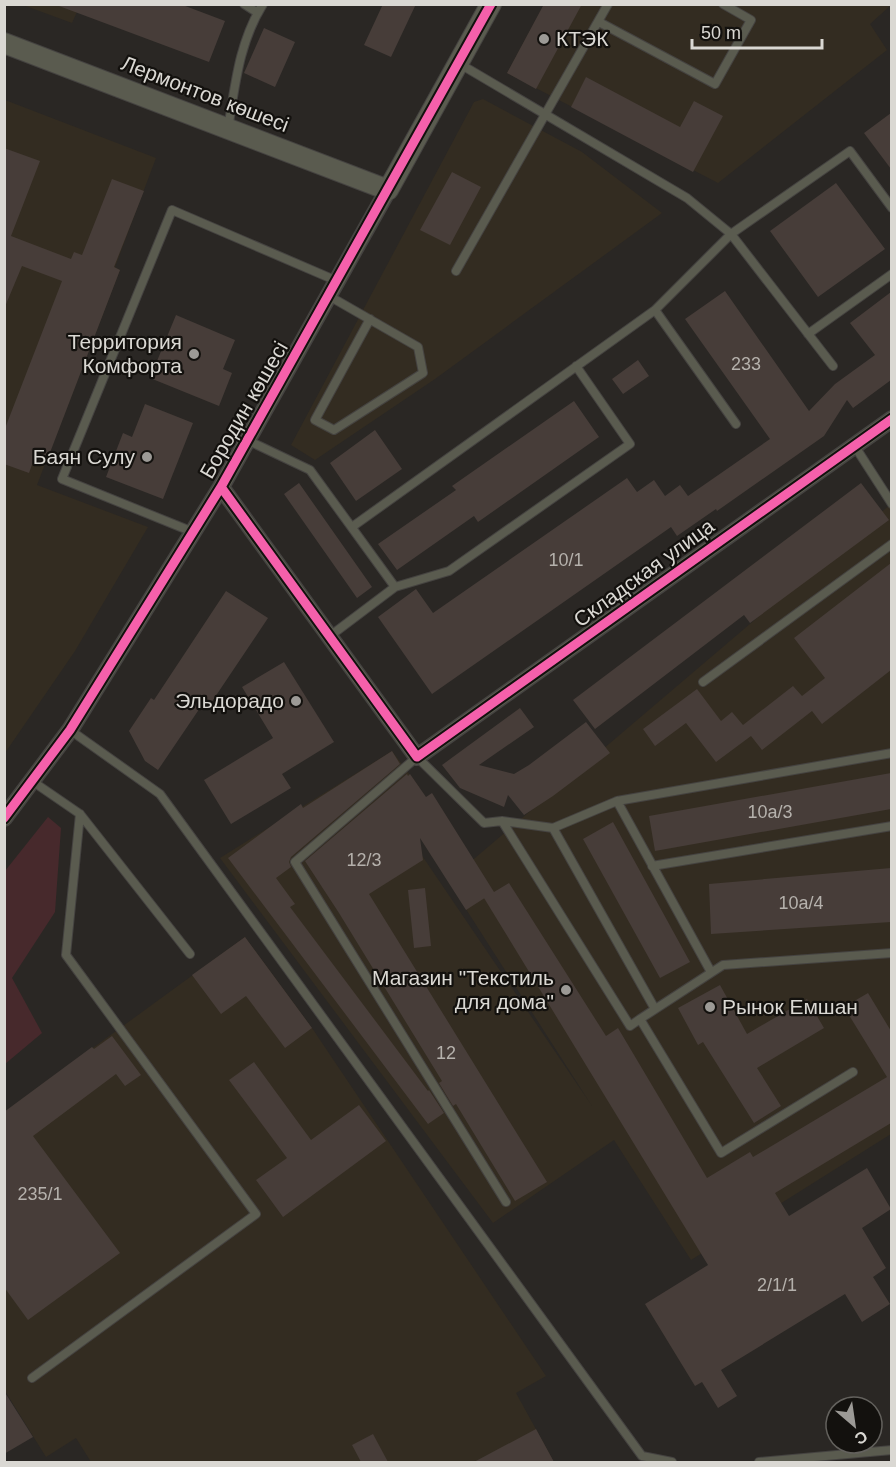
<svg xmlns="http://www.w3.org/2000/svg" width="896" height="1467" font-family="Helvetica,sans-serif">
<rect width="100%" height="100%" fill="#2a2724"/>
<!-- built -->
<path fill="#332c21" d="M23,5H80L72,23Z
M544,5H891L870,24L887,50L718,183L507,73Z
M483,99L582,152L662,213L435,379L315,460L291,445L474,102Z
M5,100L156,158L115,267L120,270L37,485L148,527L75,651L5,753Z
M891,504V1134L691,1260L614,1140L493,1223L220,858L392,751L419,787L389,807L592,1106L448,881Z
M245,937L312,1028L546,1376L516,1393L554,1462H91L76,1438L46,1457L5,1391V1112Z"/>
<!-- green -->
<path fill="#47292c" d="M48,817L61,828L55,912L12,978L42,1033L5,1064V871Z"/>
<!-- building -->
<path fill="#473d39" d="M59,4H180L225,21L209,62L59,6Z
M383,4H416L391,57L364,45Z
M544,4H582L536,89L507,73Z
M264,28L295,42L275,87L244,73Z
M586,77L680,127L694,101L723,116L693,172L571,107Z
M891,113V169L864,133Z
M4,148L40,161L11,236L71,259L74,252L82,255L112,179L144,191L114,267L120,270L46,463L34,459L29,473L4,464V431L62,281L22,266L4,309Z
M452,172L481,187L450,245L420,230Z
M836,183L885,249L818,297L770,231Z
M725,291L809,411L835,384L875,355L850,323L891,292V380L853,408L847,400L824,436L717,511L716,509L677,536L671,527L432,694L378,617L416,589L433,613L627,478L637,492L654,480L665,496L680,485L688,496L770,439L685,319Z
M176,315L235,340L223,369L232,373L219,406L150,378Z
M638,360L649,376L623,394L612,379Z
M574,401L599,437L478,522L474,516L397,570L378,544L456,490L452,486Z
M145,404L193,423L163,499L106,477L123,433L132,437Z
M375,430L402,469L356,501L330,463Z
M299,483L372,587L357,598L284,494Z
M861,483L889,520L750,623L744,615L595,729L573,700Z
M891,563V670L822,724L812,711L762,750L751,736L716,762L686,723L655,746L643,729L697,689L721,721L732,712L743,725L793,686L802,696L825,678L794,638Z
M226,591L268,618L209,706L204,702L158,770L145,761L129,731L151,698L154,700Z
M284,662L334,742L282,774L291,788L231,824L204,780L273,738L242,687Z
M520,708L534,727L479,765L514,774L529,765L586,722L610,753L553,796L524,815L508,795L504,807L460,788L442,765Z
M392,751L400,764L291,857L289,862L291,867L276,878L295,904L290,907L428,1091L429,1090L444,1113L428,1124L228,858L301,804L303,808Z
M891,773V809L655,851L649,816Z
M407,774L408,776L410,774L426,797L432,793L494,892L466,910L420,838L423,860L369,894L547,1182L515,1201L456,1104L453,1106L439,1083L442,1081L339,913L305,861Z
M613,822L690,962L660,978L583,839Z
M891,868V922L711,934L709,884Z
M509,883L606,1036L618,1028L707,1178L750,1152L753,1157L887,1077L844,1007L868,993L891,1031V1123L775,1193L789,1216L867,1168L891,1209L862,1228L886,1268L873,1277L890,1304L862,1322L845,1294L721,1370L737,1396L718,1408L702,1382L695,1386L645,1304L708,1265L484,898Z
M425,888L431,946L414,948L408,890Z
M245,937L312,1028L285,1048L246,996L221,1014L192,975Z
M720,985L747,1034L807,999L824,1028L757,1068L781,1106L754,1123L703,1042L698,1045L678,1008Z
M112,1036L141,1075L125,1086L116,1074L33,1136L120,1253L28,1320L4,1287V1112L92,1047L94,1049Z
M254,1062L311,1140L359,1105L386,1141L283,1217L256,1180L287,1158L229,1080Z
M4,1391L33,1437L4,1454Z
M536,1429L554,1462H474Z
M373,1434L388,1462H361L352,1445Z"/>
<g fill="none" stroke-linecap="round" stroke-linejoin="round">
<defs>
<path id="service" d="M244,4L258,13
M599,22L715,84L751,20L723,4
M460,64L687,198L731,234L833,366
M228,129C235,86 239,42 263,4
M456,271L608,4
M329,296L418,347L423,373L334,430L315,420L370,319
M655,310L736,424
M808,334L892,274
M249,441L310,470L395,587
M854,445L892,504
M352,527L655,310L731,234L850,151L892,208
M193,532L62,479L172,210L337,281
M330,636L395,587L449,571L630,444L576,366
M703,682L892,544
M70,730L160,794L642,1456L672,1462
M32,781L80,814L190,954
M617,801L711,972
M502,821L630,1026L640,1019L721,1153L853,1072
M553,828L655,1009
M652,866L892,826
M640,1019L723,965L892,953
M506,1202L295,862L417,757L484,823L502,821L553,828L617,801L892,753
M32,1378L256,1214L66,955L80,814
M759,1462L892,1450"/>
<path id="minor" d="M221,487L417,757L892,419
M4,818L70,730L221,487L388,190"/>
<path id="tertiary" d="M4,43L388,190L491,4"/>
</defs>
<!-- service casing -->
<use href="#service" stroke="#454341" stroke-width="10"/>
<!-- minor casing -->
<use href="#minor" stroke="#454341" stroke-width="18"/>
<!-- tertiary casing -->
<use href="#tertiary" stroke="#454341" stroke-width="22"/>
<!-- service -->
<use href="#service" stroke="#5a5b4f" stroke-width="8"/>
<!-- minor -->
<use href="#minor" stroke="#5a5b4f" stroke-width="15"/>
<!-- tertiary -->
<use href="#tertiary" stroke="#5a5b4f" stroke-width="20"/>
<defs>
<path id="cycleway" d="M221,487L417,757L892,419
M4,818L70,730L221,487L491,4"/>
</defs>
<!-- cycleway casing -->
<use href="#cycleway" stroke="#13110e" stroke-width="13"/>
<!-- cycleway -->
<use href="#cycleway" stroke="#f560ab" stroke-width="9"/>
</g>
<!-- markers -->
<g fill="#9c9a96" stroke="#13110e" stroke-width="2">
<circle cx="544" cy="39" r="6"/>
<circle cx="194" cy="354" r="6"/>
<circle cx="147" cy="457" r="6"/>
<circle cx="296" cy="701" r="6"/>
<circle cx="566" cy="990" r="6"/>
<circle cx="710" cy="1007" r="6"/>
</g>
<g text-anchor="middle" stroke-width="4.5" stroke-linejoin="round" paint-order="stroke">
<!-- number labels -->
<g font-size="18" fill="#b5b1ac">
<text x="746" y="370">233</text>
<text x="566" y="566">10/1</text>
<text x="770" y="818">10а/3</text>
<text x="364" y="866">12/3</text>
<text x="801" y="909">10а/4</text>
<text x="446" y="1059">12</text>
<text x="40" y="1200">235/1</text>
<text x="777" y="1291">2/1/1</text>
</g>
<!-- poi labels -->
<g font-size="21" fill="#dad8d3" stroke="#13110e" text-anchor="end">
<text x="556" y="46" text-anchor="start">КТЭК</text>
<text x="182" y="349">Территория<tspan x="182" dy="24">Комфорта</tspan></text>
<text x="135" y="464">Баян Сулу</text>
<text x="284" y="708">Эльдорадо</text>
<text x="554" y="985">Магазин "Текстиль<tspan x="554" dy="24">для дома"</tspan></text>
<text x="722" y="1014" text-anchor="start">Рынок Емшан</text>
</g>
<!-- street labels -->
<g font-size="21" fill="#dad8d3" stroke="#13110e">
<text transform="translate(205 94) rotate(21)" y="7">Лермонтов көшесі</text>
<text transform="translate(244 410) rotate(-60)" y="7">Бородин көшесі</text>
<text transform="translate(644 573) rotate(-36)" y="7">Складская улица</text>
</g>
</g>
<!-- border -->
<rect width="896" height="1467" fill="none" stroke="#dad8d3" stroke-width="12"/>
<!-- north arrow -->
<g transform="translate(854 1425) rotate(151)"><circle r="28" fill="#13110e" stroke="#63615d" stroke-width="1.5"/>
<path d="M0-4.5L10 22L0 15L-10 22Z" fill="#9c9a96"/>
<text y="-9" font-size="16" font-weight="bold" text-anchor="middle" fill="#dad8d3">С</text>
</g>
<!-- scale -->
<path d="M692 39v9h130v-9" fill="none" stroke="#dad8d3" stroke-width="3"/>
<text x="701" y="39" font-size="18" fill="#dad8d3" stroke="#13110e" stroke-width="4.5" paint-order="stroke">50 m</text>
</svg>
